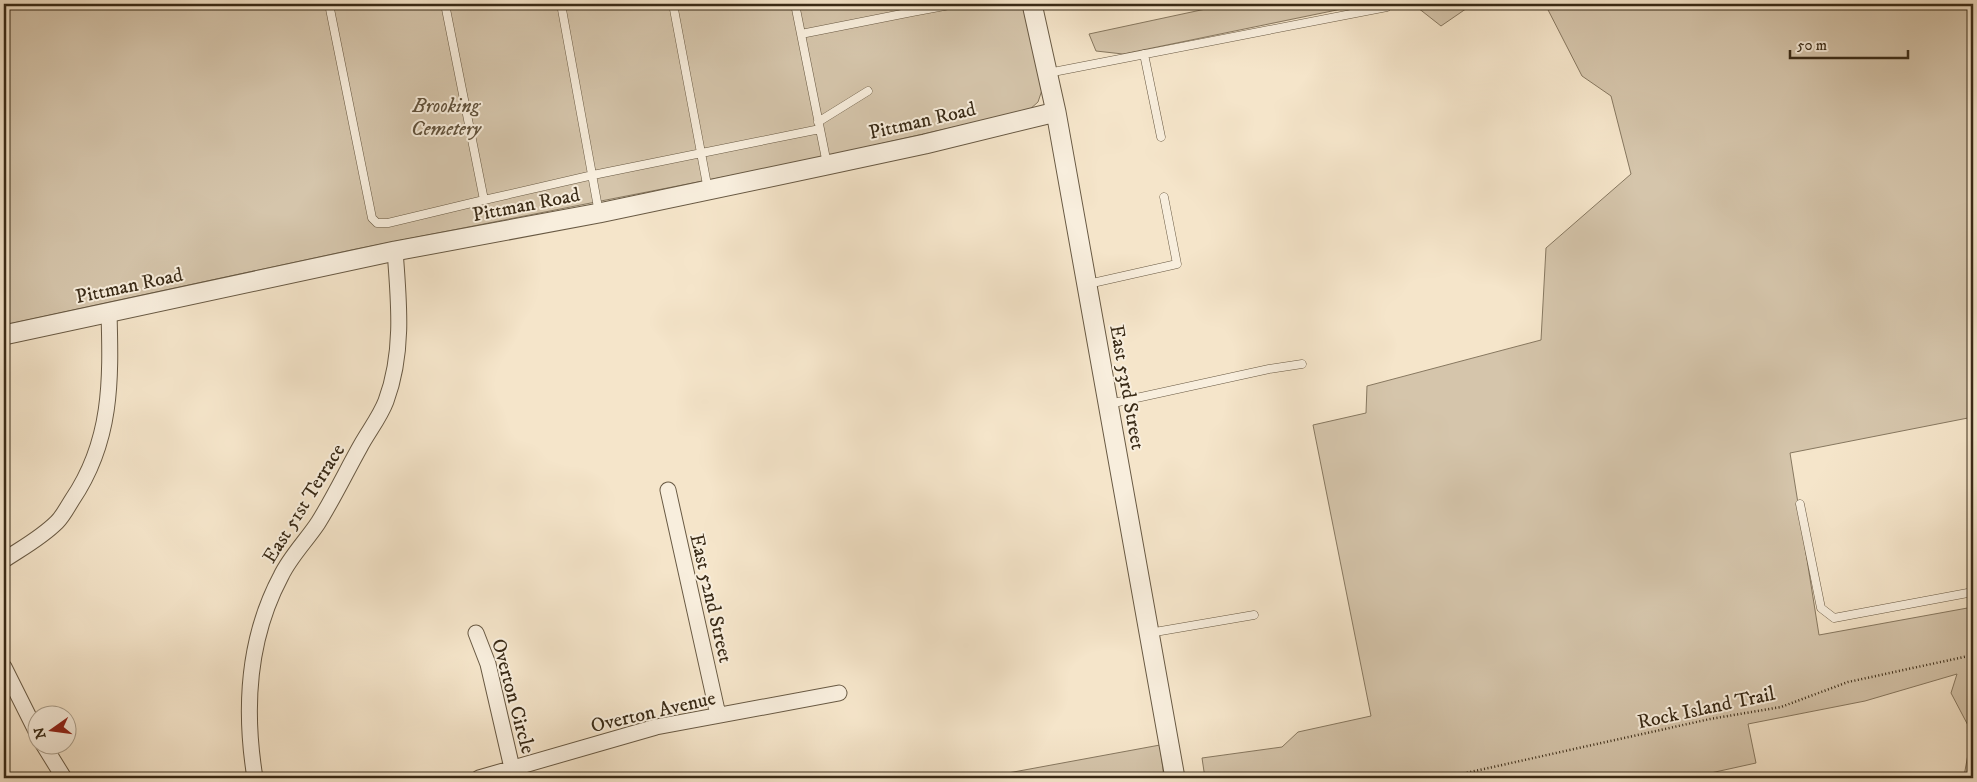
<svg xmlns="http://www.w3.org/2000/svg" width="1977" height="782" font-family="'IM FELL DW Pica',serif">
<rect width="100%" height="100%" fill="#f5e5ca"/>
<filter id="stains"><feTurbulence type="fractalNoise" baseFrequency=".004" numOctaves="4"/><feColorMatrix values="0 0 0 0 .2 0 0 0 0 .09 0 0 0 0 .02 0 0 0 .5 -.17"/></filter>
<radialGradient id="worn" r=".72"><stop offset=".6" stop-color="#630" stop-opacity="0"/><stop offset="1" stop-color="#630" stop-opacity=".3"/></radialGradient>
<!-- green -->
<path fill="#d5c5ab" stroke="#877860" d="M4,4H1024L1042,90L1038,102L1029,110L800,162L356,249L4,325Z
M1229,4H1366L1123,54L1096,51L1089,34Z
M1413,4H1473L1441,26Z
M1545,4H1973V417L1790,453L1819,635L1973,607V778H1966L1964,776L1972,733L1951,693L1957,674L1865,701L1748,724L1756,763L1688,778H1205L1202,758L1282,747L1298,732L1371,716L1313,425L1366,413L1367,386L1541,340L1546,248L1631,174L1611,96L1582,76Z
M1160,745L1164,778H981Z"/>
<g fill="none" stroke-linecap="round" stroke-linejoin="round">
<defs>
<path id="service" d="M329,4L372,218L377,223H388L484,200
M445,4L484,200L593,175L820,129
M561,4L599,213
M673,4L708,190
M795,4L827,164
M911,4L912,12L955,4
M801,34L912,12
M1144,54L1161,137
M1048,73L1387,7
M818,122L868,91
M1088,284L1177,264L1164,197
M1109,404L1269,369L1302,364
M1800,504L1821,608L1834,618L1973,592
M1149,633L1254,615"/>
<path id="minor" d="M668,490L718,715
M4,560C22,548 41,538 57,522C63,516 67,508 72,500C112,441 111,381 109,313
M476,633L488,664L512,768
M4,667L38,735
M43,744L64,778
M255,778C244,710 248,638 281,576C290,557 306,541 318,523C333,499 346,472 360,447C368,432 380,417 386,401C404,353 399,302 395,251
M479,778L656,727L839,693"/>
<path id="tertiary" d="M1032,4L1056,112L1175,778
M4,335L395,251L599,213L827,165L925,144L1056,112"/>
</defs>
<!-- service casing -->
<use href="#service" stroke="#685943" stroke-width="9"/>
<!-- minor casing -->
<use href="#minor" stroke="#685943" stroke-width="17"/>
<!-- tertiary casing -->
<use href="#tertiary" stroke="#685943" stroke-width="21"/>
<!-- path -->
<path stroke="#392a16" stroke-width="2.5" stroke-dasharray="1 2.5" stroke-linecap="butt" d="M1443,778L1710,719L1781,707L1848,682L1973,655"/>
<!-- service -->
<use href="#service" stroke="#f8eedd" stroke-width="8"/>
<!-- minor -->
<use href="#minor" stroke="#f8eedd" stroke-width="15"/>
<!-- tertiary -->
<use href="#tertiary" stroke="#f8eedd" stroke-width="19"/>
</g>
<g text-anchor="middle" stroke-width="4" stroke-linejoin="round" paint-order="stroke">
<!-- park labels -->
<g font-size="20" font-style="italic" fill="#60513b" stroke="#f8eedd">
<text x="446" y="112">Brooking<tspan x="446" dy="23">Cemetery</tspan></text>
</g>
<!-- street labels -->
<g font-size="20" fill="#392a16" stroke="#f8eedd">
<text transform="translate(922 120) rotate(-13)" y="7">Pittman Road</text>
<text transform="translate(526 204) rotate(-11)" y="7">Pittman Road</text>
<text transform="translate(129 285) rotate(-12)" y="7">Pittman Road</text>
<text transform="translate(1128 387) rotate(80)" y="7">East 53rd Street</text>
<text transform="translate(303 503) rotate(-58)" y="7">East 51st Terrace</text>
<text transform="translate(712 598) rotate(77)" y="7">East 52nd Street</text>
<text transform="translate(514 696) rotate(75)" y="7">Overton Circle</text>
<text transform="translate(1706 707) rotate(-12)" y="7">Rock Island Trail</text>
<text transform="translate(653 711) rotate(-13)" y="7">Overton Avenue</text>
</g>
</g>
<!-- margin -->
<rect width="1977" height="782" fill="none" stroke="#f5e5ca" stroke-width="20"/>
<rect x="5" y="5" width="1967" height="772" fill="none" stroke="#392a16" stroke-width="2.5"/>
<rect x="10" y="10" width="1957" height="762" fill="none" stroke="#392a16"/>
<!-- north arrow -->
<g transform="translate(52 730) rotate(256)"><circle r="24" fill="#f8eedd" stroke="#aca08d"/>
<path d="M0-4L9 19L0 12L-9 19Z" fill="#8f2418"/>
<text y="-8" font-size="14" font-weight="bold" text-anchor="middle" fill="#392a16">N</text>
</g>
<!-- scale -->
<path d="M1790 50v8h118v-8" fill="none" stroke="#392a16" stroke-width="2.5"/>
<text x="1797" y="50" font-size="15" fill="#392a16" stroke="#f8eedd" stroke-width="4" paint-order="stroke">50 m</text>
<rect width="100%" height="100%" filter="url(#stains)"/>
<rect width="100%" height="100%" fill="url(#worn)"/>
</svg>
